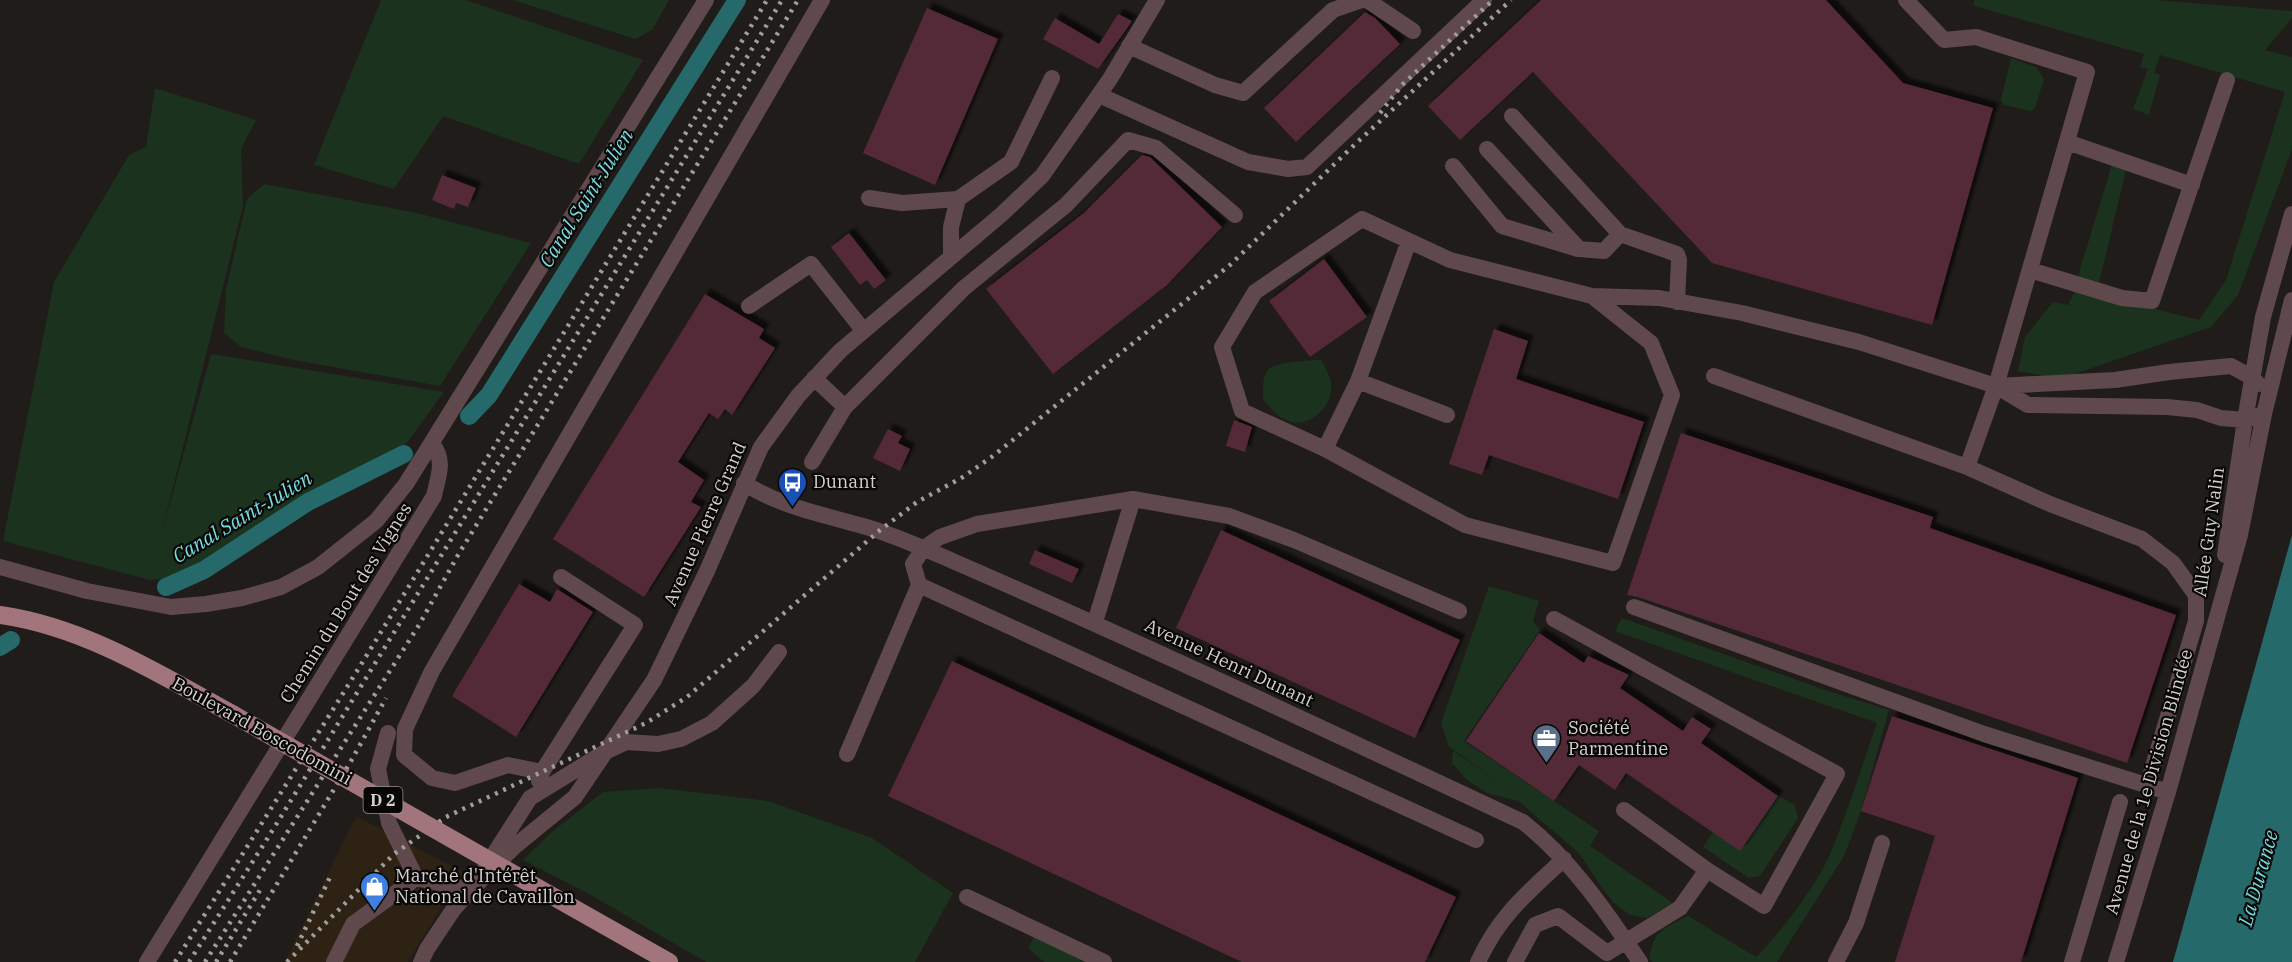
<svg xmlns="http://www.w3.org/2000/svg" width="2292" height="962" font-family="'IBM Plex Serif',serif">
<defs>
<filter id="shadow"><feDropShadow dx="5.5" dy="-5.5" stdDeviation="1.5" flood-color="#0009"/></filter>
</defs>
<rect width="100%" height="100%" fill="#201c19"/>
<!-- commercial -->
<path fill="#2d2213" d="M356,816L463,872L408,962H285Z"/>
<!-- green -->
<path fill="#1b321e" d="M381,0H466L643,60L579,164L443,116L394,189L314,165Z
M513,0H669L652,30L635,39Z
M1974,0H2155L2292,11V18L2265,50L2292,57V149L2238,295L2211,327L2060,379L2018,371L2025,337L2053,302L2068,305L2076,289L2199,320L2226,280L2285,92L2160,55L2154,73L2160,75L2149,115L2133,109L2148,69L2140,67L2144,54L1974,6Z
M2011,58L2036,67L2044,79L2035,108L2031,111L2004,105L2001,100Z
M155,88L256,120L241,149L243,206L161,536L211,354L444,392L406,444L381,456L206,560L167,579L150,580L3,541L54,282L129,155L146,147Z
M2113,161L2127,166L2099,283L2078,276Z
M264,184L417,213L531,243L440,386L294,360L241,347L224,333L226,289L247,199Z
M1321,360C1326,369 1333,379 1331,391C1329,409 1311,426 1292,422C1279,419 1270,408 1263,399C1263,389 1262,378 1268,370C1274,362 1311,360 1321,360Z
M1489,586L1539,601L1533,621L1540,630L1464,741L1599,831L1590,846L1673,903L1647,918L1630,915L1614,903L1604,891L1579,853L1531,812L1519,801L1487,793L1467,780L1452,763L1453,751L1503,785L1449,747L1441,723Z
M1622,618L1825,690L1889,710L1861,811L1844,856L1777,962H1652L1649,958C1654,930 1664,928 1688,916L1756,957C1781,932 1817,885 1831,852C1848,810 1862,766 1877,723L1615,631Z
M660,788L768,801L872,838L953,893L915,962H706L589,894L523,860L553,831L603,792Z
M1778,796L1795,805L1798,818L1760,876L1749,878L1703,847L1713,832L1740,850Z
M1034,937L1079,959L1082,962H1044L1028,948Z"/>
<!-- water -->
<path fill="#25696b" d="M2292,535V962H2173Z"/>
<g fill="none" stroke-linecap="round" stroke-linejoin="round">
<!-- canal -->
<path stroke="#25696b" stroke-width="18" d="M469,416L489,395L737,0
M166,587L204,570L308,502L404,454
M0,647L11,640"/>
</g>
<!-- building -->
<path fill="#542938" filter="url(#shadow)" d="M1541,0H1826L1903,83L1993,108L1932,325L1712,263L1533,72L1460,140L1428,106Z
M927,8L998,39L935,185L863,153Z
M1365,12L1375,18L1400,44L1296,142L1264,108Z
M1118,14L1132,21L1098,69L1043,39L1055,18L1099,44Z
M1142,155L1150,157L1222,227L1167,285L1053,374L986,289L1085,212Z
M442,175L476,188L468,207L456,203L454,209L432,200Z
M849,233L886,280L874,289L867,280L860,285L831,247Z
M1324,259L1367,317L1310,357L1269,301Z
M705,294L764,329L759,338L775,348L732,415L725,409L718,419L709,413L678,462L704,480L691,502L701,507L644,597L553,539Z
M1494,329L1528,341L1516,379L1644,422L1618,499L1489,455L1482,475L1449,464Z
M1234,420L1252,427L1245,452L1226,446Z
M888,429L902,436L898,443L910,449L900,471L873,458Z
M1681,433L1933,517L1930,528L2176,615L2127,763L1638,597L1627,595Z
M1221,530L1460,640L1415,738L1176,628Z
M1035,550L1079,569L1072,583L1029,564Z
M519,584L550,602L557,589L593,612L516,737L452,696Z
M1539,633L1584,663L1588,656L1629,675L1620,688L1683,731L1692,717L1711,729L1701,743L1778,796L1740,851L1626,773L1615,790L1579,765L1554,801L1466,741Z
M952,661L1456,897L1425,962H1242L888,796Z
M1892,716L2078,778L2021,962H1895L1935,836L1861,811Z"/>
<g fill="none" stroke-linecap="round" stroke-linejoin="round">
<!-- minor -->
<path stroke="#5f494c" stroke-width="16" d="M1367,0L1413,31
M1129,46L1215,85L1243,93L1333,10L1362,0
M1099,95L1248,162L1288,169L1307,167L1484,0
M1512,116L1620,234L1677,254L1679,260L1677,302
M2067,142L2192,185
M1487,149L1579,249L1604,251L1620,234
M1453,166L1502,226L1578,249
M869,198L902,203L958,199
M1409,241L1358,381L1325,449L1242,411L1222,347L1255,292L1362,219L1450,260L1592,296L1659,298L1742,313L1859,342L1996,386L2028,405L2167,407L2197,410L2221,418L2245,420L2264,414
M951,256V227L958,199L1011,162L1052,78
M2030,270L2122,298L2152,301L2227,80
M749,306L811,264L863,330
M1714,376L1967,467L1996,386L2087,72L1976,37L1944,40L1906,0
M814,378L845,407L964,288L1066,205L1128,140L1156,148L1235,215
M1358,381L1447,415
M1997,386L2115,380L2169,372L2231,366L2253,378L2258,384
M1325,449L1465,525L1613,563L1672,395L1651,343L1592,296
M812,462L845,407
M1967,467L2050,504L2142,539L2173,563L2196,595V621L2147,787
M744,483C781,507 821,514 863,526C895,535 925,549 955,562C1146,645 1335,734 1523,822C1571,860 1606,911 1640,962
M1133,499L977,524L940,537L924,548L913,564L919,585L1476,840
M2225,555L2245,420L2263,317L2292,214
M0,567L87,591L171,607L206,604L242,598L281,587L318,567L376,521L406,484L706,0
M1634,607L1984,734L2168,792
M1554,619L1837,774L1764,906L1707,870
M1095,622L1133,499L1229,516L1294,540L1459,611
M388,733L378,769L389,823L416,878
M847,754L919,585
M542,772L508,765L455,783L432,778L404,755L405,729L432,671L822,0
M539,781L542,772L635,625L561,577
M967,897L1104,962
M147,962L434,496C438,477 446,460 432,444
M334,962L353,924L416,878L471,890L530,798L605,752L626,742L658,744L681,739L712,723L753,686L779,652
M421,962L427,949L453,910L471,890L514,847L575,797L654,680L707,571L761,447L798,396L840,351L1002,214L1042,176L1110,79L1157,0
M1478,962C1499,916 1527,893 1564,859
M1515,962L1535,925L1558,916L1607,953L1680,908L1707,870L1624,810
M1836,962L1856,923L1882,843
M2072,962L2120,802
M2116,962L2168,792L2240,535L2264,414L2292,300"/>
<!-- major -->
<path stroke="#a1757b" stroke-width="18" d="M0,615C85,627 161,675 234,715
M531,884L669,962"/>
<!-- rail -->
<path stroke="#a19d9b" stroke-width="4.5" stroke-dasharray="3 6" stroke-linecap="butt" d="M1380,113L1402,85L1493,0
M297,946L332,873
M175,962L362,663L767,0
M189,962L274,828L782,0
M205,962L419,625L458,555L798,0
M216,962L260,890
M230,962L351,761L386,698
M287,962L394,854L446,817L646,723L687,697L879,531L917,502L963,477L993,456L1230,265L1351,148L1511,0"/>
<!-- major-bridge -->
<path stroke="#a1757b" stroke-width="18" d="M234,715L531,884"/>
</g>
<!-- icons -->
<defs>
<symbol id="bus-pin" viewBox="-11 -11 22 30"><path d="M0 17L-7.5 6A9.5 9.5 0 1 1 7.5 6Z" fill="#1a4fb4" stroke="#080706"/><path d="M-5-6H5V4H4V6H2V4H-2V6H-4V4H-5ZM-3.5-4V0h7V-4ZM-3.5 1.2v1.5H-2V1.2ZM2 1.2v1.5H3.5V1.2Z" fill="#fff"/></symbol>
<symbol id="office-pin" viewBox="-11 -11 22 30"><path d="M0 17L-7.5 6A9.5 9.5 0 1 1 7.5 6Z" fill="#5c6f8a" stroke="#080706"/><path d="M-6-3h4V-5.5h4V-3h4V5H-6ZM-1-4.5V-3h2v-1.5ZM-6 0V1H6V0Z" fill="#fff"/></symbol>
<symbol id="shop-pin" viewBox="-11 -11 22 30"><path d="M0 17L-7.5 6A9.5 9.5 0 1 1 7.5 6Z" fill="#3f7fe0" stroke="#080706"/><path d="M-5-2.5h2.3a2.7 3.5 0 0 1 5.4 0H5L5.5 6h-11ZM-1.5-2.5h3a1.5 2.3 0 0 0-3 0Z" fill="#fff"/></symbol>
</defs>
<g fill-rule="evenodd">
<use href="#bus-pin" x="776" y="466" width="33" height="45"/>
<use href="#office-pin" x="1530" y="722" width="33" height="45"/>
<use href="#shop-pin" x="358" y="870" width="33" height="45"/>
</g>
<g text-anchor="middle" stroke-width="4.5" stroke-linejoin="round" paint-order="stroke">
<!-- shield labels -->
<rect fill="#080706" stroke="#979493" stroke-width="1.5" x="363.5" y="787" width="39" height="26" rx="4.5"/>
<g font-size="16" font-weight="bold" fill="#d4d1cf">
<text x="383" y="806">D 2</text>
</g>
<!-- poi labels -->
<g font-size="18" fill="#d4d1cf" stroke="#080706" text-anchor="start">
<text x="813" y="488">Dunant</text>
<text x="1568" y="734">Société<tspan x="1568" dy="21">Parmentine</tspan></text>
<text x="395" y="882">Marché d'Intérêt<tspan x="395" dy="21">National de Cavaillon</tspan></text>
</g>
<!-- street labels -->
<g font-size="18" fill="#d4d1cf" stroke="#080706">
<text transform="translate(705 524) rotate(-66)" y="6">Avenue Pierre Grand</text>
<text transform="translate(2209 532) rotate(-82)" y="6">Allée Guy Nalin</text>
<text transform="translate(346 603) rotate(-58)" y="6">Chemin du Bout des Vignes</text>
<text transform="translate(1229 663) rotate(25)" y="6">Avenue Henri Dunant</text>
<text transform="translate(262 731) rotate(29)" y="6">Boulevard Boscodomini</text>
<text transform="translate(2149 782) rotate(-74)" y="6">Avenue de la 1e Division Blindée</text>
</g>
<!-- water labels -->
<g font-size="20" font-style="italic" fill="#76dee2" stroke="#080706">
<text transform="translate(586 198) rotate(-58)" y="7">Canal Saint-Julien</text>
<text transform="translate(242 517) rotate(-31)" y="7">Canal Saint-Julien</text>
<text transform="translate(2258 878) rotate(-74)" y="7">La Durance</text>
</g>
</g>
</svg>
